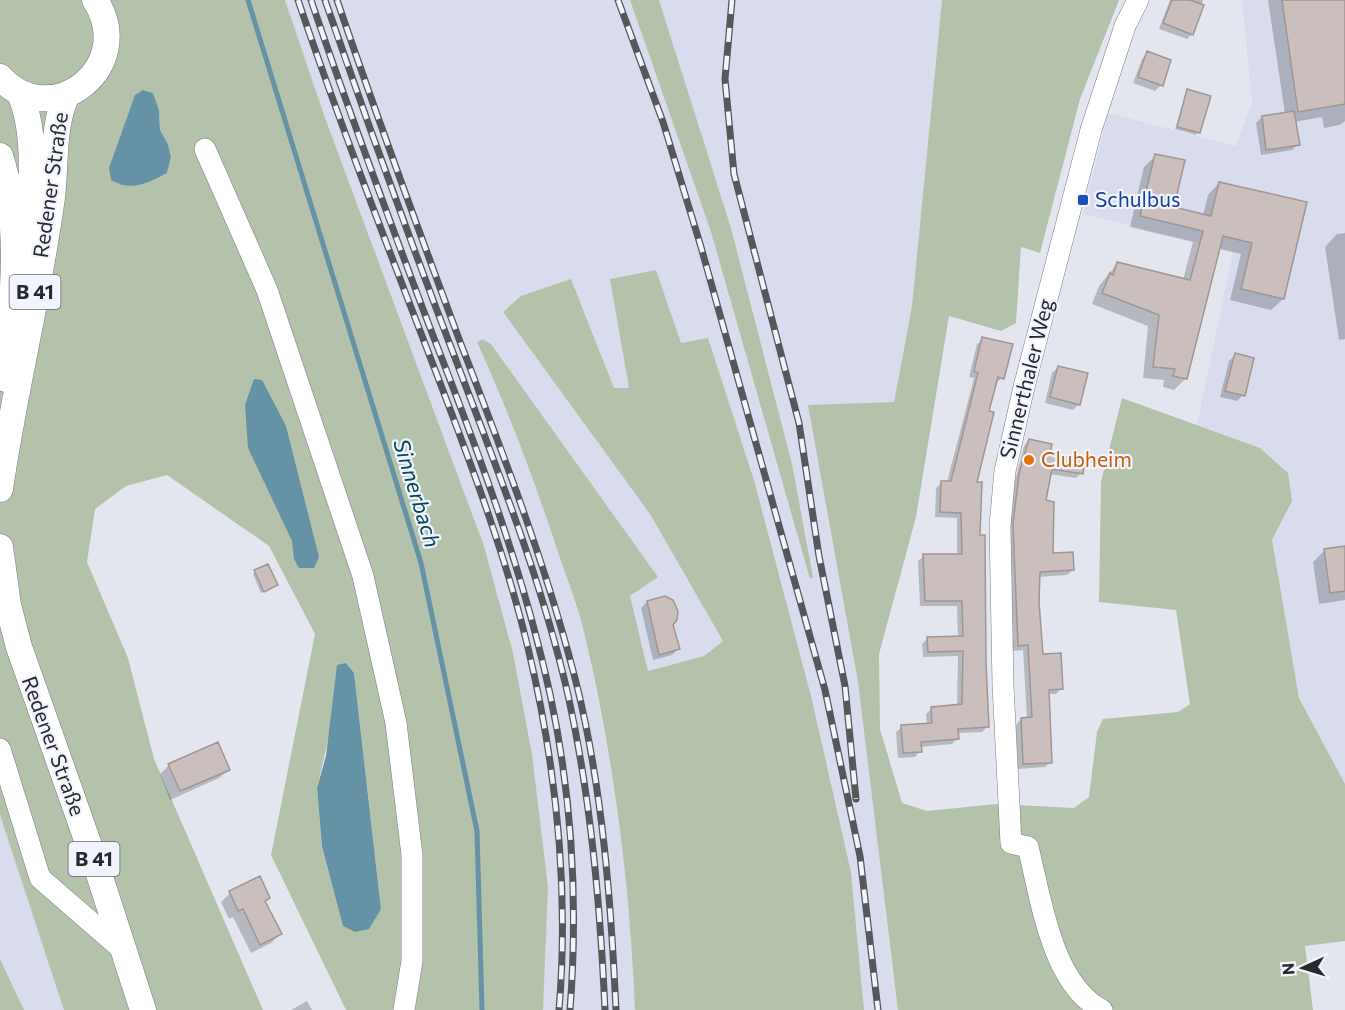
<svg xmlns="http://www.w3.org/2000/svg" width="1345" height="1010" font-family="Commissioner,sans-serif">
<rect width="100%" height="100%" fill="#e4e6ef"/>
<!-- built -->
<path fill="#d8dcec" d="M285,0H630L711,232L810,579L813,577L792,464L731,228L659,0H942L912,306L894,402L809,406L858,682L898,1010H864L851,872L812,700L754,480L708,338L681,344L656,270L611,279L629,388H614L571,279L503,312L650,514L723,641L704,656L648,671L630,596L658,577L491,345L482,339L477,342L499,389L543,506L585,634L617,799L632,921L635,1010H543L548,887L532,754L513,653L484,546L324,115Z
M1242,0H1345V784L1299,698L1271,540L1292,501L1260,448L1197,425L1233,251L1083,214L1108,113L1236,146L1252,102Z
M0,815L38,928L64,1010H24L0,959Z"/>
<!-- green -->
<path fill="#b4c2ab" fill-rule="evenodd" d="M0,0H285L324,115L484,546L513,653L532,754L548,887L543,1010H346L271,855L315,634L269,546L167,475L126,486L95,509L87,562L128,658L154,759L263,1010H64L0,815ZM143,90L153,93L159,110L160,130L168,144L171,157L167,173ZM346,663L354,673L381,909L343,925L322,848L317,788Z
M630,0H659L731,228L792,464L813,577L810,579L711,232Z
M942,0H1119L1080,99L1040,253L1021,247L1016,323L1001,331L949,316L916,517L879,654L880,729L902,803L927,811L997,804L1074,808L1089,797L1097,732L1103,719L1178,712L1190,704L1176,610L1099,602L1101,482L1122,398L1260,448L1288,473L1292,501L1272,540L1299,698L1345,784V941L1305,946L1313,1010H898L858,682L808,405L894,402L912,306Z
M656,270L681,343L708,338L754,480L812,700L851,872L864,1010H635C630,884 614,760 585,636C579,610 569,584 560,558C536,485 509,412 477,342L482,339L491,344L658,577L630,596L648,671L704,656L723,641L650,514L503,312L521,296L571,279L614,388H629L610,279Z
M0,959L24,1010H0Z"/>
<!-- water -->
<path fill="#6593a5" d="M143,90L153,93L159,110L160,130L168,144L171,157L167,173C148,183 131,192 111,180L109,168L135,95Z
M254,379L262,380L286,426L319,557L314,568H299L294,559L292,541L248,448L245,405Z
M346,663L354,673L381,909L369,929L355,932L343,926L322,847L317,788L326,756L337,665Z"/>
<!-- shadow -->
<path fill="#0003" d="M1203,0L1192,34L1187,39L1159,29L1170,0Z
M1268,0H1345V121L1340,125L1324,128L1322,117L1294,122L1298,144L1292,150L1261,155L1256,123L1262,117L1285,114Z
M1147,53L1161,85L1155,91L1133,83L1142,59Z
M1187,91L1209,97L1196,135L1175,129Z
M1156,155L1172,208L1203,215L1208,195L1219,183L1283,299L1271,310L1230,300L1241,254L1219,249L1186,378L1174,390L1163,387L1164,380L1143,378L1148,326L1092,304L1099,286L1117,264L1183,280L1193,242L1130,227L1144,167Z
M1345,233V339L1339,340L1325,247L1337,234Z
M983,339L1003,378L995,383L987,412L975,483L988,726L982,732L957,733L958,738L952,744L920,747V751L915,757L898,758L896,732L902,727L927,725L926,714L931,709L957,706L958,656L923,657L922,644L928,638H958L957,606H920L918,561L924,556L957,555V518L935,517L936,488L942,482H947L974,378L969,377L977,344Z
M1235,355L1243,395L1237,401L1220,397L1229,361Z
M1058,367L1079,404L1073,410L1045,403L1052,373Z
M1029,440L1048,455L1081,473L1076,478L1050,474L1045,501L1051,555L1073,570L1067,575L1038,577L1042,655L1062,688L1056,694H1048L1050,762L1045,767L1018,769L1016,725L1021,719H1027L1023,650L1013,651L1008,530L1015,481L1024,446Z
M1345,547V600L1319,604L1313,562L1325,550Z
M255,572L276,585L261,593L253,574Z
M647,602L671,624L678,649L672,655L653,660L641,608Z
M169,765L229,769L219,778L170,800L160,774Z
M230,893L269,898L264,902L280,934L271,943L251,953L233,917L229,919L221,902Z
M307,1001L312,1010H291Z"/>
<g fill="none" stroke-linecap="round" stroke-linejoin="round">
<!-- stream -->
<path stroke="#6593a5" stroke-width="5" d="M248,0L421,563L477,831L482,1010"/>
</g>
<!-- building -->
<path fill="#cabfbd" stroke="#a09694" stroke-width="1.5" d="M1172,0H1190L1204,5L1193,35L1163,23Z
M1282,0H1345V104L1298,112Z
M1147,51L1171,60L1163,86L1138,77Z
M1187,89L1211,96L1200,133L1177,127Z
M1294,111L1300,145L1266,150L1262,116Z
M1155,154L1185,160L1174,207L1211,216L1219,182L1307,202L1284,299L1241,289L1252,243L1223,236L1187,379L1173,376L1175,369L1153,367L1159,315L1102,293L1110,273L1113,275L1117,262L1190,280L1203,231L1140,216Z
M982,337L1013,344L1004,379L998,377L989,411L994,412L977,482H982L980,535H985L986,663L989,727L958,729L959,739L921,742L922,752L903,753L901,725L932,723L931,707L962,704L963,651L928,652L927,637L963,636L962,601H925L923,554H962L961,513L940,512L941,481H951L978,373L974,371Z
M1235,353L1254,358L1245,396L1225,391Z
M1058,366L1088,373L1080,405L1050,397Z
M1029,439L1052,444L1050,454L1085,460L1083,474L1052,469L1046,500L1054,502L1053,553L1073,552L1074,570L1040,572L1039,602L1043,654L1061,653L1063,689L1049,690L1052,763L1023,764L1021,718L1032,717L1028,645L1018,646L1013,524L1019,474Z
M1345,546V591L1330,593L1324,549Z
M268,564L278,585L264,592L254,570Z
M665,596L673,600L678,611L677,620L673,625L680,649L659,655L647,601Z
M218,742L230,770L180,791L168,764Z
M260,876L270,898L265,901L282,934L260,945L243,909L238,911L229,891Z"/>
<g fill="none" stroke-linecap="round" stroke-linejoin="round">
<defs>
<path id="minor" d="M205,149L267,290L363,576L396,723L412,855V961L404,1010
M0,749L40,878L124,951
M1102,1010C1051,983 1041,898 1028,847L1011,843L1003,685L1000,526L1005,471L1024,387L1091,130L1125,26L1138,0"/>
<path id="major" d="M0,77C52,134 138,66 95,0
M19,92C42,140 28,222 23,273
M0,156C23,227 12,305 6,379
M0,489C14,391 39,295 52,197C56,164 52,126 67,94
M0,547L8,605L19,647L98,871L143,1010"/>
</defs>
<!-- minor casing -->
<use href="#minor" stroke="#7a7d84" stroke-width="22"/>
<!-- major casing -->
<use href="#major" stroke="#7a7d84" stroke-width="27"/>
<!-- minor -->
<use href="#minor" stroke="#fff" stroke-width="21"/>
<!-- major -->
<use href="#major" stroke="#fff" stroke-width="26"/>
<defs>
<path id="rail" d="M298,0C340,124 387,245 434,367C469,459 505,552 528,648C556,765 569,890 559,1010
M311,0C349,112 390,222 432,333C478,451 523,570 550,694C572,796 578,906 570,1010
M325,0C367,122 411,243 457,363C498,472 542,581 568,695C591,799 600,904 605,1010
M337,0C376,114 417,226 459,339C503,454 548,569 578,690C603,794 611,903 616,1010
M618,0L663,122L701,247L825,690L860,856L878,1010
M732,0L725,79L734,174L799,423L819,556L845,686L856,799"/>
</defs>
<!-- rail casing -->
<use href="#rail" stroke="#55575b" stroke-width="7"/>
<!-- rail -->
<use href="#rail" stroke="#f1f4fc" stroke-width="4.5" stroke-dasharray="14" stroke-linecap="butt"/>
</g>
<!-- markers -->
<rect fill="#1a4fb4" stroke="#f1f4fc" stroke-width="2" x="1077" y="194" width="12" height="12" rx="3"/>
<circle fill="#e8710a" stroke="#f1f4fc" stroke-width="2" cx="1029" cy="460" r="6"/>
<g text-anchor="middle" stroke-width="4.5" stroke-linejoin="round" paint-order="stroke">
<!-- shield labels -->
<g fill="#f1f4fc" stroke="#64666a" stroke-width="1.5">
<rect x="9.5" y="275" width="51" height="34" rx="4.5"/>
<rect x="68.5" y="842" width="51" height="34" rx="4.5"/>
</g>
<g font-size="20" font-weight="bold" fill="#28292c">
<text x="35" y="299">B 41</text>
<text x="94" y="866">B 41</text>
</g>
<!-- street labels -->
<g font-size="21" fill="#28292c" stroke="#f1f4fc">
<text transform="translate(51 185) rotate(-82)" y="7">Redener Straße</text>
<text transform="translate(1027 379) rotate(-76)" y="7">Sinnerthaler Weg</text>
<text transform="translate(53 746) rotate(70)" y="7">Redener Straße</text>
</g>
<!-- transit labels -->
<g font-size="21" fill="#164399" stroke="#f1f4fc" text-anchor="start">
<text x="1095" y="207">Schulbus</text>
</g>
<!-- food labels -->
<g font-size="21" fill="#c56008" stroke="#f1f4fc" text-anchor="start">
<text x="1041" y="467">Clubheim</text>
</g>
<!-- water labels -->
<g font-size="22" font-style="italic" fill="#04485c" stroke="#f1f4fc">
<text transform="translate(417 493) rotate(73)" y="8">Sinnerbach</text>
</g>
</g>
<!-- north arrow -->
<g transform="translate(1303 968) rotate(266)" stroke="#f1f4fc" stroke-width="4.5" paint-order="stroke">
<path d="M0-4.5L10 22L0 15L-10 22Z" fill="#28292c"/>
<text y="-9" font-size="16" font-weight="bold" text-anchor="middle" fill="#28292c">N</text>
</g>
</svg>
